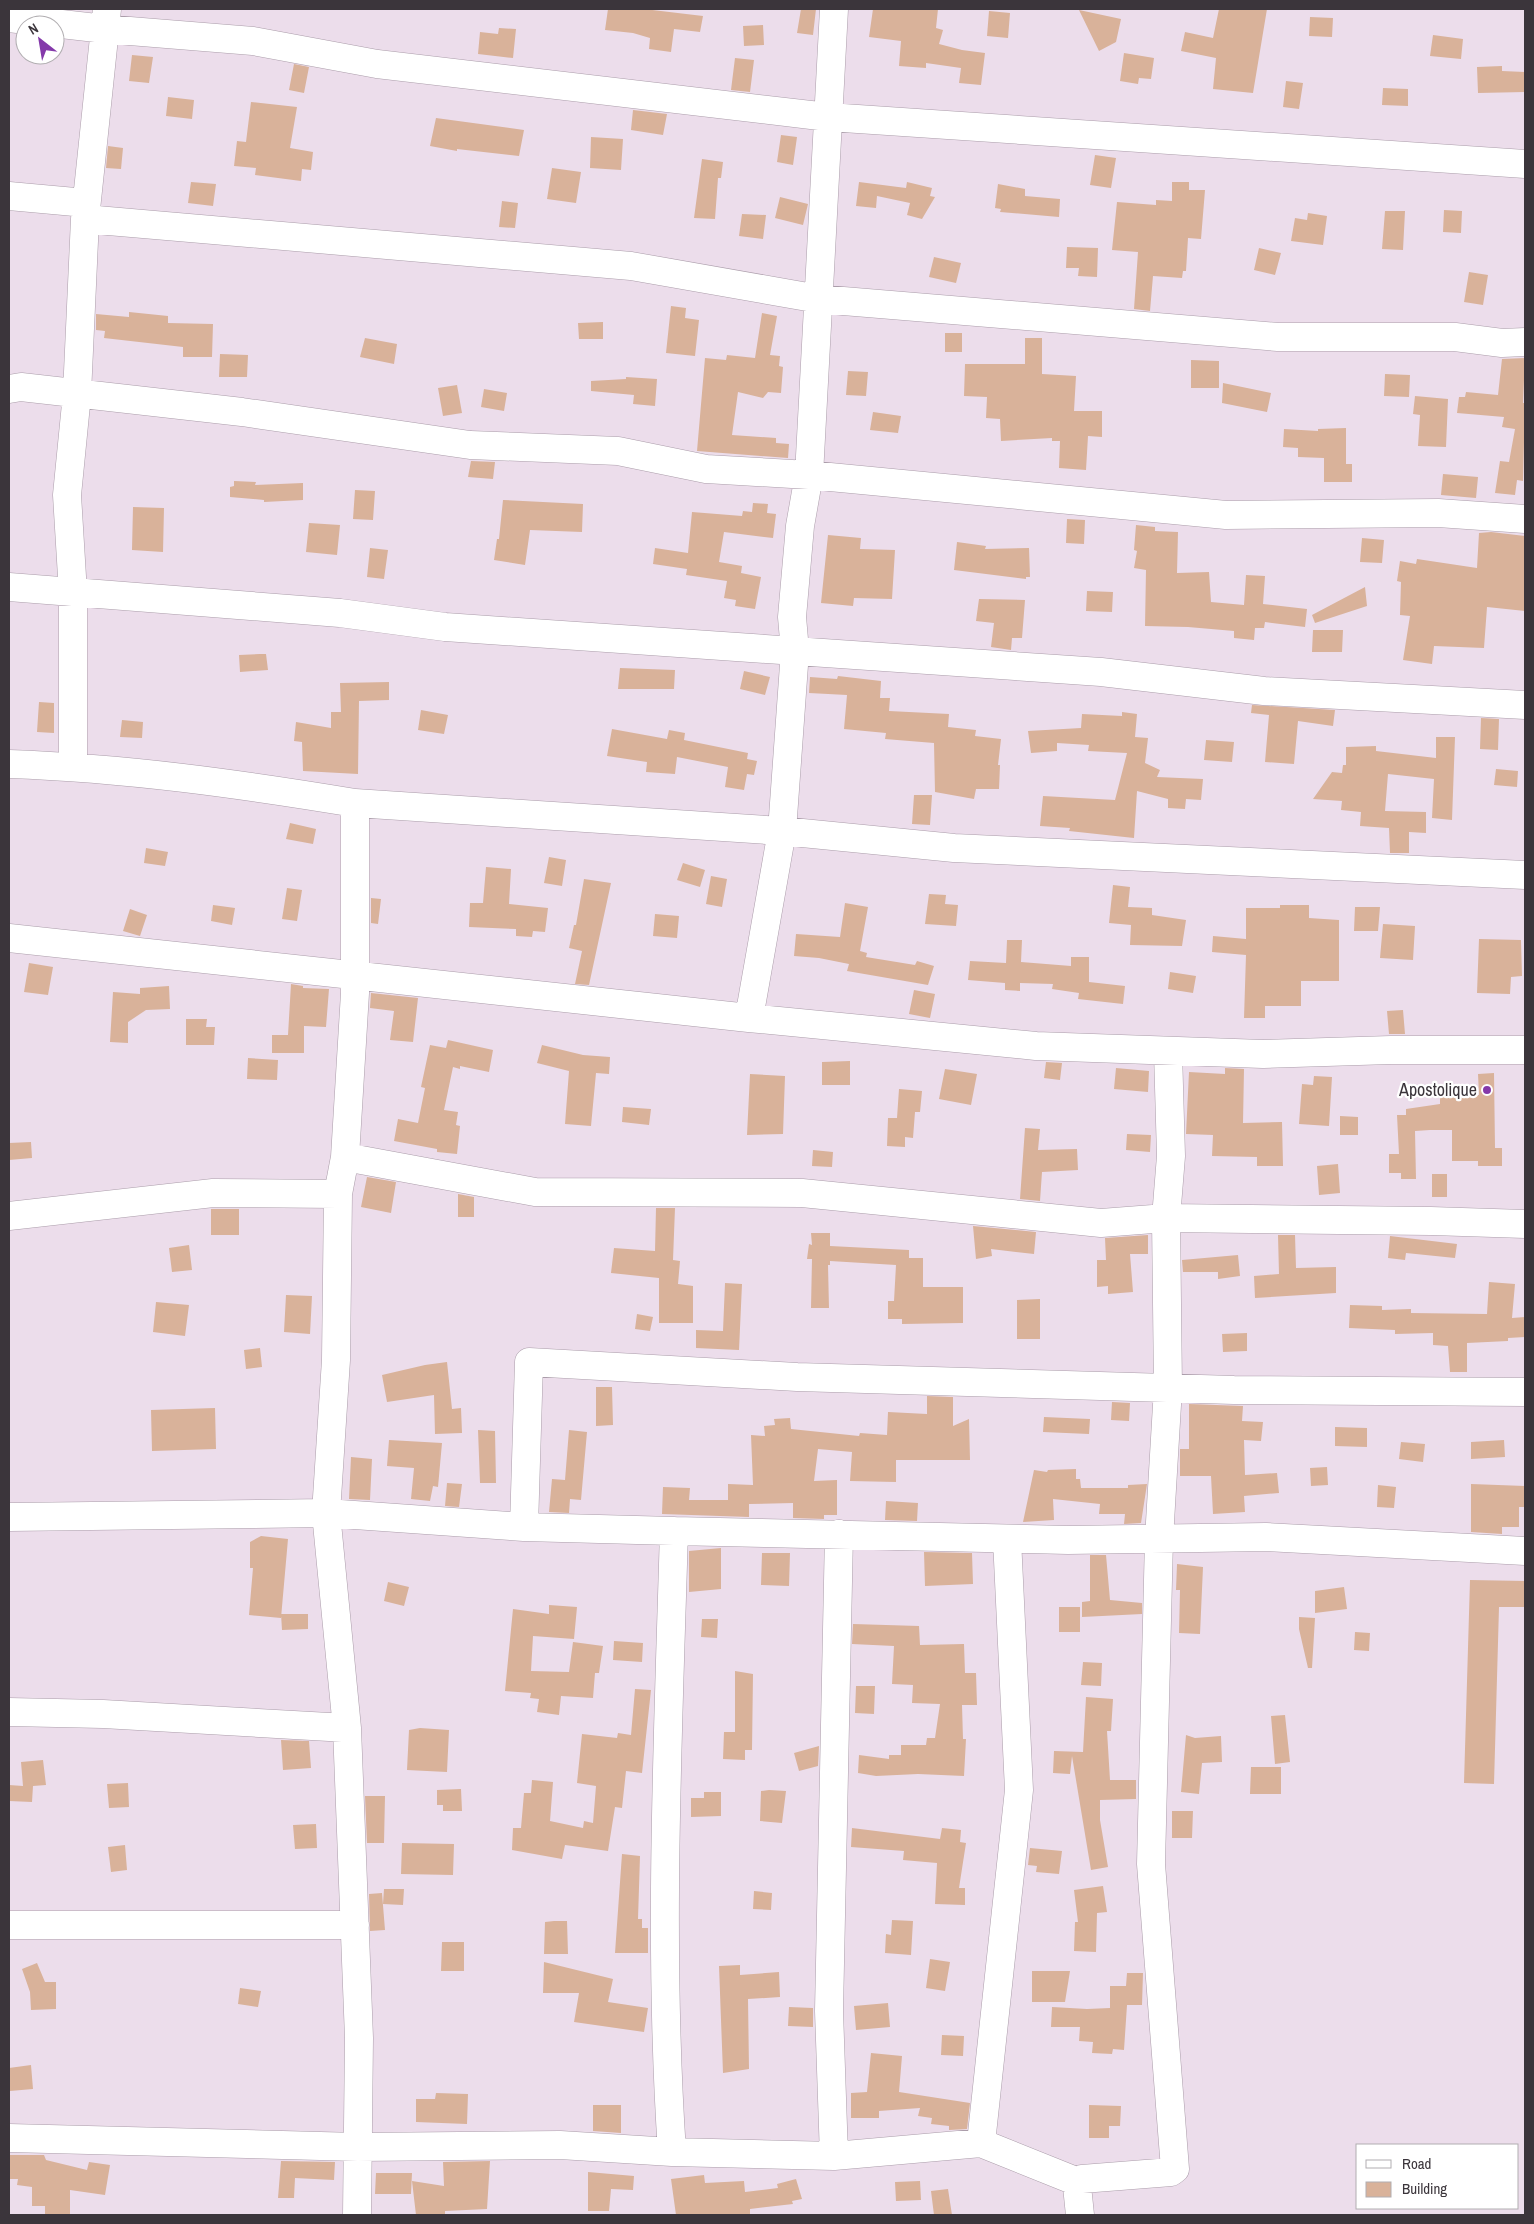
<svg xmlns="http://www.w3.org/2000/svg" width="1534" height="2224" font-family="'Archivo Narrow',sans-serif">
<rect width="100%" height="100%" fill="#ecddeb"/>
<!-- building -->
<path fill="#d9b29a" d="M608,9H644L703,16L700,32L674,29L671,52L649,49L650,38L633,33L605,30Z
M801,9H816L813,35L797,33Z
M873,9H938L936,28L943,30L939,44L962,50L985,53L981,85L959,83L961,68L926,63V68L899,66L901,41L869,37Z
M1219,9H1267L1253,93L1213,89L1216,58L1181,51L1185,32L1213,38Z
M1079,10L1121,19L1116,42L1099,51Z
M989,11L1010,13L1008,38L987,36Z
M1310,17L1333,18L1332,37L1309,36Z
M763,25L764,45L744,46L743,26Z
M499,28L516,29L513,58L478,54L480,32L498,34Z
M1433,35L1463,39L1461,59L1430,56Z
M1124,53L1154,58L1151,79L1139,78L1138,84L1120,81Z
M132,55L153,57L149,83L129,81Z
M735,58L754,60L750,92L731,90Z
M294,64L309,67L304,93L289,90Z
M1502,66V71L1525,72V92L1478,93L1477,67Z
M1286,81L1303,83L1299,109L1283,107Z
M1383,88L1408,89V106L1382,105Z
M168,97L194,100L192,119L166,116Z
M251,102L297,107L290,148L313,152L311,170L302,169L301,181L255,175L256,168L234,166L237,141L246,142Z
M633,110L667,114L663,135L631,130Z
M436,118L524,130L519,156L457,149V151L430,146Z
M781,135L797,137L793,165L777,162Z
M591,137L623,139L621,170L590,168Z
M108,146L123,148L121,169L106,168Z
M1095,155L1116,158L1111,188L1090,185Z
M702,159L723,162L721,178H718L715,219L694,218Z
M552,168L581,172L576,203L547,199Z
M191,182L216,184L213,206L188,203Z
M859,182L906,188L907,182L932,188L930,196L935,197L922,219L907,215L910,203L877,196L876,208L856,206Z
M1172,182H1189V190H1205L1201,239L1188,238L1186,271H1183L1182,278L1153,276L1150,311L1134,309L1138,252L1112,250L1117,202L1156,205V200L1172,201Z
M998,184L1025,189V196L1060,199L1059,217L1000,212L1001,209L995,208Z
M780,197L808,204L803,225L775,218Z
M502,201L518,203L515,228L499,227Z
M1444,210L1462,211L1461,233L1443,232Z
M1385,211H1405L1403,250L1382,249Z
M1308,213L1327,216L1323,245L1291,241L1295,218L1307,220Z
M742,214L766,215L763,239L739,236Z
M1067,247L1098,248L1097,277L1078,276L1079,268H1066Z
M1259,248L1281,253L1275,275L1254,270Z
M934,257L961,263L956,283L929,277Z
M1469,272L1488,275L1483,305L1464,302Z
M671,306L686,308L685,318L699,320L695,356L666,353Z
M129,312L168,316V323L213,324L212,357H183V347L104,338L105,331L96,330V314L129,317Z
M762,313L777,316L770,355L780,356L779,366L783,367L781,393L768,392L763,398L738,392L732,435L776,438V443L789,444L788,458L697,451L705,358L726,360L727,355L755,358Z
M603,322V339H579L578,323Z
M945,333H962V352H945Z
M365,338L397,344L394,364L360,357Z
M1025,338H1042V374L1076,376L1074,411H1102V437L1088,436L1086,470L1059,468L1060,441H1052V438L1001,441L1000,419L986,418L987,397L964,396L965,364H1025Z
M220,354L248,355L247,377H219Z
M1525,358L1523,403H1525L1523,481L1517,480L1515,495L1495,493L1500,461L1509,462L1515,429L1502,427L1504,417L1457,413L1459,397H1465L1466,392L1498,395L1502,359Z
M1191,360L1219,361V388H1191Z
M848,371L868,372L866,396L846,395Z
M1385,374L1410,375L1409,397L1384,396Z
M626,377L657,379L655,406L633,404L634,395L591,391V381L626,379Z
M1223,383L1271,393L1267,412L1222,403Z
M457,385L462,413L443,416L438,388Z
M484,389L507,393L504,411L481,407Z
M1415,396L1448,399L1446,447L1418,446L1420,415L1413,414Z
M873,412L901,416L898,433L870,430Z
M1346,428V464H1352V482H1324V458L1298,457V448L1283,447L1284,429L1318,431V429Z
M471,461L495,462L493,479L468,477Z
M1443,474L1478,477L1476,498L1441,495Z
M234,481L256,482L255,485L303,483V500L264,502V500L230,497V487L234,486Z
M355,490L375,491L373,520L353,519Z
M503,500L583,504L582,532L530,530L525,565L494,560L497,539H499Z
M753,503L768,504L767,513L776,514L773,538L724,532L719,562L742,566L741,573L761,577L755,609L735,606L736,600L724,598L727,581L686,575L687,569L653,564L655,548L688,553L692,512L742,516L743,511L752,512Z
M133,507L164,508L163,552L132,550Z
M1067,519L1085,520L1084,544L1066,543Z
M309,523L340,525L337,555L306,552Z
M1136,525L1155,527V531L1178,532L1177,573L1209,572L1211,602L1244,605L1246,575L1265,576L1263,604L1307,609L1305,627L1265,622L1264,628H1255L1254,640L1234,638V631L1188,627L1145,626L1146,570L1134,568L1137,551L1134,550Z
M1491,532L1525,536V611L1487,607L1484,648L1434,646L1432,664L1403,660L1410,616L1400,615L1401,582L1397,581L1400,561L1416,564L1417,559L1477,568L1479,533Z
M828,535L861,538L860,549L895,550L892,599L854,598L853,606L821,603Z
M1362,538L1384,540L1382,563L1360,562Z
M957,542L986,546L985,549L1029,548L1030,577H1026V579L954,570Z
M370,548L388,550L384,579L367,577Z
M1365,587L1367,606L1315,623L1312,615Z
M1087,591L1113,592L1112,612L1086,611Z
M979,599L1025,600L1022,638H1012L1011,650L991,647L994,623L976,621Z
M1313,630H1343L1342,652H1312Z
M260,654H266L268,670L240,672L239,655Z
M620,668L675,670L674,689H618Z
M744,671L770,677L765,695L740,689Z
M838,676L881,681L880,698H890L889,711L949,714L948,727L976,730L975,736L1001,739L998,765H1000L999,789H976L974,799L935,792L934,743L885,739L886,733L844,729L847,695L809,693L810,677L837,679Z
M389,682V700L359,701L358,774L303,771L302,742L294,741L296,722L331,728V712H341L340,683Z
M39,702L54,703V733L37,732Z
M1252,705L1335,710L1333,726L1298,721L1294,764L1265,762L1269,715L1251,713Z
M421,710L448,715L444,734L418,730Z
M1122,712L1137,714L1135,737L1148,738L1145,763L1160,770L1157,777L1203,779L1201,800L1186,799L1185,809L1168,808V799L1137,791L1134,838L1069,831L1070,828L1040,826L1043,796L1115,800L1127,753L1088,751L1089,745L1057,743V751L1031,753L1028,731L1081,728L1082,714L1122,716Z
M1481,718L1499,719L1498,750L1480,749Z
M122,720L143,722L142,738L120,737Z
M612,729L667,739L669,730L685,733L684,740L748,753L747,759L757,761L754,775L747,774L744,790L725,787L728,767L677,757L675,774L646,772L647,762L607,756Z
M1436,737H1455L1452,820L1432,818L1434,779L1388,774L1385,811L1426,812V833L1409,832V853H1390L1389,828L1360,826L1361,812L1341,810L1342,801L1313,799L1332,772L1342,773L1343,765H1346V747L1376,746V751L1436,758Z
M1206,740L1234,742L1232,762L1204,760Z
M1496,769L1518,771L1517,787L1494,785Z
M914,795H932L930,825L912,824Z
M290,823L316,829L313,844L286,839Z
M146,848L168,852L165,866L144,863Z
M549,857L566,860L562,886L544,883Z
M683,863L705,870L700,887L677,880Z
M486,867L511,869L509,904L548,908L545,932L533,931L532,937L516,936V929L469,927L470,903H483Z
M711,876L727,879L722,907L706,904Z
M584,879L611,883L589,985L575,984L582,951L569,948L574,925H576Z
M1113,885L1130,887L1128,907L1152,908V915L1186,920L1182,946L1130,945L1131,925L1109,923Z
M287,888L302,890L297,921L282,919Z
M929,894L946,895L945,904L958,905L956,926L925,924Z
M371,898L381,899L378,924L371,923Z
M845,903L868,907L860,951L867,953L866,957L915,965L917,961L934,966L928,985L847,971L849,964L819,958L794,956L796,934L840,937Z
M213,905L235,908L232,925L211,921Z
M1280,905H1309V918L1339,920V981H1301V1006H1265V1018H1244L1246,955L1212,952L1213,936L1246,939V908H1280Z
M1355,907H1380L1378,931H1354Z
M130,909L147,915L140,936L123,931Z
M655,914L679,916L677,938L653,936Z
M1383,924L1415,926L1413,960L1380,958Z
M1479,939L1521,940L1522,976L1511,977L1510,994L1477,993Z
M1007,940H1022L1021,962L1071,966V957H1089V982L1125,986L1123,1004L1078,999L1079,993L1052,989L1053,984L1020,983V991L1005,990V983L968,980L970,961L1006,963Z
M29,963L53,967L48,995L24,992Z
M1170,972L1196,976L1193,993L1168,989Z
M291,984L303,986V988L329,989L326,1027L304,1026V1053H272V1035H288Z
M169,986L170,1009L146,1010L128,1022V1043L110,1042L113,992L140,994V988Z
M914,990L935,994L930,1018L909,1014Z
M371,993L418,998L413,1042L390,1040L394,1011L370,1008Z
M1403,1010L1405,1034H1389L1387,1011Z
M186,1019H207L206,1027H215L214,1045H186Z
M448,1040L493,1050L489,1072L460,1066V1069L453,1067L444,1110L458,1112L456,1125L460,1126L457,1154L437,1152V1149L394,1141L398,1119L418,1123L425,1088L421,1087L430,1045L446,1048Z
M542,1045L583,1055L610,1057L609,1074L596,1073L591,1126L565,1124L569,1071L537,1063Z
M248,1058L278,1060L277,1080L247,1079Z
M850,1061V1085H822V1062Z
M1046,1062L1062,1063L1060,1080L1044,1078Z
M1116,1068L1149,1071L1148,1092L1114,1089Z
M1225,1068L1244,1069L1243,1123L1282,1122L1283,1166H1257V1157L1212,1156L1213,1135L1186,1134L1189,1072L1225,1074Z
M945,1069L977,1074L971,1105L939,1099Z
M1494,1073L1495,1148H1502V1166H1478V1161H1452V1130H1430L1415,1131L1416,1179H1401V1173H1389V1154H1399L1397,1115H1406V1109L1440,1104V1095H1479L1478,1074Z
M750,1074L785,1076L783,1134L747,1135Z
M1314,1076L1332,1077L1329,1126L1299,1124L1302,1084L1313,1085Z
M899,1089L922,1091L920,1112H915L913,1138L905,1137V1147L887,1146L888,1118H897Z
M623,1107L651,1109L649,1125L622,1122Z
M1340,1116L1358,1117V1135H1340Z
M1025,1128L1040,1129L1038,1150L1077,1149L1078,1170L1042,1172L1040,1201L1020,1199Z
M1127,1134L1151,1135L1150,1152L1126,1150Z
M31,1142L32,1158L9,1160V1143Z
M813,1150L833,1152L832,1167L812,1166Z
M1338,1164L1340,1193L1319,1195L1317,1166Z
M1432,1174H1447V1197H1432Z
M367,1177L396,1182L391,1213L361,1207Z
M458,1194L474,1197V1217H458Z
M656,1208H675L673,1260L680,1261L678,1284L693,1286V1323H659V1278L611,1273L614,1248L655,1251Z
M211,1209H239V1235H211Z
M973,1226L1036,1232L1034,1254L991,1249L992,1256L976,1259Z
M811,1233H830V1246L909,1250V1258H923V1287H963V1323L902,1324V1319H888V1301H894L896,1265L830,1261V1265H828L829,1308H811L812,1259H807L809,1244L812,1245Z
M1148,1235V1254H1130L1133,1292L1108,1294V1286L1097,1287V1260H1106L1105,1238Z
M1278,1235H1295L1296,1268L1336,1267V1293L1255,1298L1254,1276L1279,1274Z
M1390,1236L1457,1244L1455,1258L1406,1253L1405,1260L1388,1258Z
M189,1245L192,1270L172,1272L169,1248Z
M1238,1255L1240,1276L1218,1279V1272H1183L1182,1260Z
M1489,1282L1515,1284L1512,1318L1525,1317V1337L1508,1338V1341L1467,1343V1372H1450L1448,1346L1433,1345V1333L1395,1334V1330L1349,1328L1350,1305L1382,1306V1310L1411,1309V1313L1487,1314Z
M725,1283L742,1284L739,1350L696,1348V1330L723,1331Z
M286,1295L312,1296L310,1334L284,1332Z
M1040,1299V1339H1017V1300Z
M156,1302L189,1305L185,1336L153,1332Z
M637,1314L653,1317L650,1331L635,1329Z
M1247,1333V1351L1223,1352L1222,1334Z
M260,1348L262,1367L246,1369L244,1350Z
M447,1362L452,1409L461,1408L462,1433L435,1434L434,1395L387,1402L382,1375L425,1365Z
M596,1387H612L613,1425L596,1426Z
M927,1396L953,1397V1426L969,1419L970,1460H896V1482L850,1481L852,1452L818,1449L814,1481L837,1480V1515H824V1519L793,1518V1503L749,1504V1517L662,1514L663,1487L690,1488L689,1500H728V1484L753,1485L751,1435L765,1436L764,1426L775,1425L774,1419L790,1418L791,1429L859,1436L860,1433L887,1435L888,1412L927,1414Z
M1112,1402L1130,1403L1129,1421L1111,1420Z
M1189,1404L1243,1406L1242,1421L1263,1422L1261,1441L1244,1440L1245,1475L1277,1473L1279,1493L1244,1496L1245,1512L1213,1514L1211,1476H1180V1449H1189Z
M215,1408L216,1449L152,1451L151,1410Z
M1044,1417L1090,1419L1089,1434L1043,1432Z
M1335,1427L1367,1428V1447L1335,1446Z
M478,1430L495,1431L496,1483H480Z
M569,1430L587,1432L581,1500L570,1499L569,1513L549,1512L552,1479L565,1480Z
M389,1440L442,1443L438,1487L433,1486L430,1501L411,1499L414,1468L387,1466Z
M1504,1440L1505,1457L1471,1459V1442Z
M1401,1442L1425,1444L1423,1462L1399,1459Z
M351,1457L372,1459L370,1500L349,1499Z
M1327,1467L1328,1485L1311,1486L1310,1468Z
M1076,1469V1479H1080L1081,1488H1128V1485L1147,1484L1141,1523L1124,1524L1125,1514H1099L1100,1504L1053,1499L1054,1520L1023,1522L1034,1470L1047,1472L1048,1470Z
M447,1483L462,1484L459,1507L445,1506Z
M1471,1484L1525,1486V1507H1519V1527H1502V1534L1471,1532Z
M1378,1485L1396,1487L1394,1508L1377,1507Z
M886,1501L918,1503L917,1521L885,1520Z
M261,1536L288,1539L281,1618L249,1615L253,1568H250V1542Z
M721,1548V1589L689,1592V1551Z
M924,1552L972,1553L973,1584L925,1586Z
M762,1553H790L789,1586L761,1585Z
M1090,1555H1106L1110,1600L1142,1603V1614L1082,1617V1602L1090,1601Z
M1177,1564L1203,1567L1200,1634L1179,1633L1180,1590H1176Z
M1470,1580L1525,1581V1607H1499L1494,1784L1464,1783Z
M388,1582L409,1587L404,1606L384,1601Z
M1344,1587L1347,1609L1315,1613V1591Z
M549,1605L577,1607L574,1639L533,1636L531,1671L569,1672L573,1642L603,1646L599,1673H595L593,1698L561,1696L559,1715L537,1712L539,1699L530,1698L531,1693L505,1691L513,1609L549,1614Z
M1059,1607H1080V1632H1059Z
M281,1614H308V1629L282,1630Z
M1299,1617L1315,1618L1312,1668H1308L1299,1629Z
M702,1619H718L717,1638L701,1637Z
M853,1624L919,1626L920,1645L964,1644L965,1673H976L977,1705H962L963,1739H966L964,1776L918,1774L876,1776L858,1773L859,1755L889,1759V1755H901V1745H926L927,1738H935L940,1704L912,1703L913,1685L892,1684L894,1646L852,1644Z
M1355,1632L1370,1633L1369,1651L1354,1650Z
M614,1641L643,1643L642,1662L613,1660Z
M1083,1662L1102,1663L1101,1686L1081,1685Z
M735,1671L753,1674L752,1750H745V1760L723,1759L724,1732H735Z
M856,1686H875L874,1714L855,1713Z
M635,1689L651,1690L642,1773L626,1771L622,1808L615,1807L608,1851L565,1845L562,1859L512,1850L513,1828H521L524,1793H531L532,1780L553,1782L550,1821L583,1828L584,1821L593,1823L596,1786L577,1783L582,1734L617,1738L618,1733L631,1735Z
M1086,1697L1113,1699L1111,1731H1107L1110,1780H1136V1799L1100,1800V1820L1108,1867L1091,1870L1072,1756L1070,1774L1053,1773L1054,1751L1083,1752Z
M1285,1715L1290,1762L1275,1764L1271,1716Z
M420,1728L449,1730L447,1772L407,1770L409,1730Z
M1186,1735L1195,1738L1221,1736L1222,1762L1202,1763L1199,1794L1181,1792Z
M281,1740L309,1741L311,1768L283,1770Z
M819,1746L818,1766L799,1771L794,1753Z
M43,1760L46,1785L33,1786L32,1802L9,1801V1785L23,1786L21,1762Z
M1251,1767H1281V1794H1250Z
M128,1783L129,1807L109,1808L107,1784Z
M461,1789L462,1811H443V1805H437V1790Z
M769,1790L786,1791L782,1823L760,1821L761,1791Z
M704,1792H721V1816L691,1817V1798H704Z
M365,1796H385L384,1843H367Z
M1172,1811H1193L1192,1838H1172Z
M316,1824L317,1848L295,1849L293,1825Z
M852,1828L940,1839L942,1828L961,1830L960,1842L966,1843L959,1888H965V1905L935,1904L937,1863L903,1860L904,1851L851,1847Z
M402,1843L454,1844L453,1875L401,1874Z
M125,1845L127,1870L111,1872L108,1847Z
M1030,1848L1062,1851L1059,1874L1036,1872L1037,1866L1028,1865Z
M622,1854L640,1856L638,1919H642V1928H648V1953H615Z
M1103,1886L1107,1912L1097,1913L1096,1952L1074,1951L1075,1922H1078L1074,1890Z
M384,1889H404L403,1905L383,1904Z
M754,1891L772,1893L771,1910L753,1909Z
M382,1893L385,1930L370,1931L369,1894Z
M892,1920L913,1921L911,1955L885,1953L886,1934L891,1935Z
M554,1921H567L568,1954H544L545,1922Z
M442,1942H464V1971H441Z
M930,1959L950,1962L945,1991L926,1988Z
M544,1962L613,1979L608,2002L648,2008L644,2032L574,2022L579,1993H543Z
M37,1963L45,1982H56V2009L31,2010L30,1992L22,1969Z
M740,1965V1975L779,1972L780,1997L748,1999L749,2069L723,2073L719,1966Z
M1032,1971H1070L1065,2002H1032Z
M1127,1973H1143L1142,2005H1127L1124,2050L1113,2049L1112,2054L1092,2053L1093,2042L1079,2041L1080,2027H1051L1052,2007L1087,2009L1110,2008V1986H1126Z
M240,1988L261,1991L258,2007L238,2004Z
M888,2003L890,2027L856,2030L854,2006Z
M789,2007L813,2008V2027L788,2026Z
M942,2035L964,2036L963,2056L941,2055Z
M871,2053L902,2056L899,2092L970,2103L967,2129L949,2130V2126L931,2124L932,2118L918,2116L920,2108L879,2111V2118H851V2093L867,2092Z
M31,2065L33,2089L10,2091L9,2068Z
M436,2093L468,2094L467,2124L416,2122V2099H435Z
M593,2105H621V2133L593,2131Z
M1089,2105L1121,2106L1120,2126H1109V2138H1089Z
M9,2155H44L46,2160L87,2170L89,2162L110,2165L105,2195L70,2190V2215H45V2206H32V2187L17,2185L18,2179H9Z
M281,2161L335,2162L334,2180L295,2178L294,2198H278Z
M490,2161L487,2209L445,2211V2215H416L412,2181L444,2186L443,2162Z
M588,2172L634,2176L633,2190L611,2189L609,2211H588Z
M376,2173H412L411,2194H375Z
M704,2175L705,2183L744,2181L745,2192L778,2188L777,2184L796,2179L802,2199L792,2201L793,2204L750,2209V2215H676L671,2179Z
M920,2181L921,2200L896,2201L895,2182Z
M948,2189L952,2215H934L931,2191Z"/>
<g fill="none" stroke-linecap="round" stroke-linejoin="round">
<defs>
<path id="minor" d="M9,18L105,29L253,41L377,64L828,117L1525,164
M9,196L86,203
M85,219L631,266L819,299L1278,337H1455L1502,343L1525,342
M9,389L21,387L242,412L470,445L618,451L706,469L809,475L1226,515L1438,513L1525,519
M9,587L340,613L445,627L1101,672L1264,691L1525,705
M9,764C125,768 240,784 355,803V993L345,1157L338,1194L336,1360L326,1513L347,1728L359,2038L357,2215
M73,766V593L67,495L77,394L85,219L107,9
M355,803L782,831L954,848L1525,875
M9,938L749,1018L1036,1046L1263,1054L1391,1050H1525
M749,1018L782,831L795,651L792,617L800,526L809,475L834,9
M345,1157L535,1192L802,1193L1101,1223L1166,1218L1431,1221L1525,1224
M9,1216L213,1193L338,1194
M9,1517L326,1513L524,1527L674,1531L1068,1540L1266,1537L1525,1551
M524,1527L529,1362L797,1377L1234,1390L1525,1392
M9,1712L103,1714L347,1728
M9,1925H355
M9,2138L358,2147L560,2145L672,2152L834,2156L981,2143L1078,2182
M981,2143L1019,1790L1007,1539
M672,2152C658,1946 668,1738 674,1531
M834,2156L829,2011L839,1534
M1080,2215L1077,2186L1082,2179L1171,2172L1175,2169L1151,1864L1159,1539L1168,1388L1166,1218L1171,1156L1168,1052"/>
</defs>
<!-- minor casing -->
<use href="#minor" stroke="#ab9daa" stroke-width="29"/>
<!-- minor -->
<use href="#minor" stroke="#fff" stroke-width="28"/>
</g>
<!-- markers -->
<circle fill="#8439aa" stroke="#fff" stroke-width="2" cx="1487" cy="1090" r="5"/>
<g text-anchor="middle" stroke-width="4.5" stroke-linejoin="round" paint-order="stroke">
<!-- poi labels -->
<g font-size="18" fill="#3b353b" stroke="#fff" text-anchor="end">
<text x="1477" y="1096">Apostolique</text>
</g>
</g>
<!-- border -->
<rect width="1534" height="2224" fill="none" stroke="#3b353b" stroke-width="20"/>
<!-- legend -->
<rect x="1356" y="2144" width="162" height="65" fill="#ffffff" stroke="#b1aeb1"/>
<rect x="1366" y="2160" width="25" height="8" fill="#ffffff" stroke="#b1aeb1"/>
<text x="1402" y="2169" font-size="15" fill="#3b353b">Road</text>
<rect x="1366" y="2182" width="25" height="15" fill="#d9b29a" stroke="#b1aeb1"/>
<text x="1402" y="2194" font-size="15" fill="#3b353b">Building</text>
<!-- north arrow -->
<g transform="translate(40 40) rotate(329)"><circle r="24" fill="#ffffff" stroke="#b1aeb1"/>
<path d="M0-4L9 19L0 12L-9 19Z" fill="#8439aa"/>
<text y="-8" font-size="14" font-weight="bold" text-anchor="middle" fill="#3b353b">N</text>
</g>
</svg>
